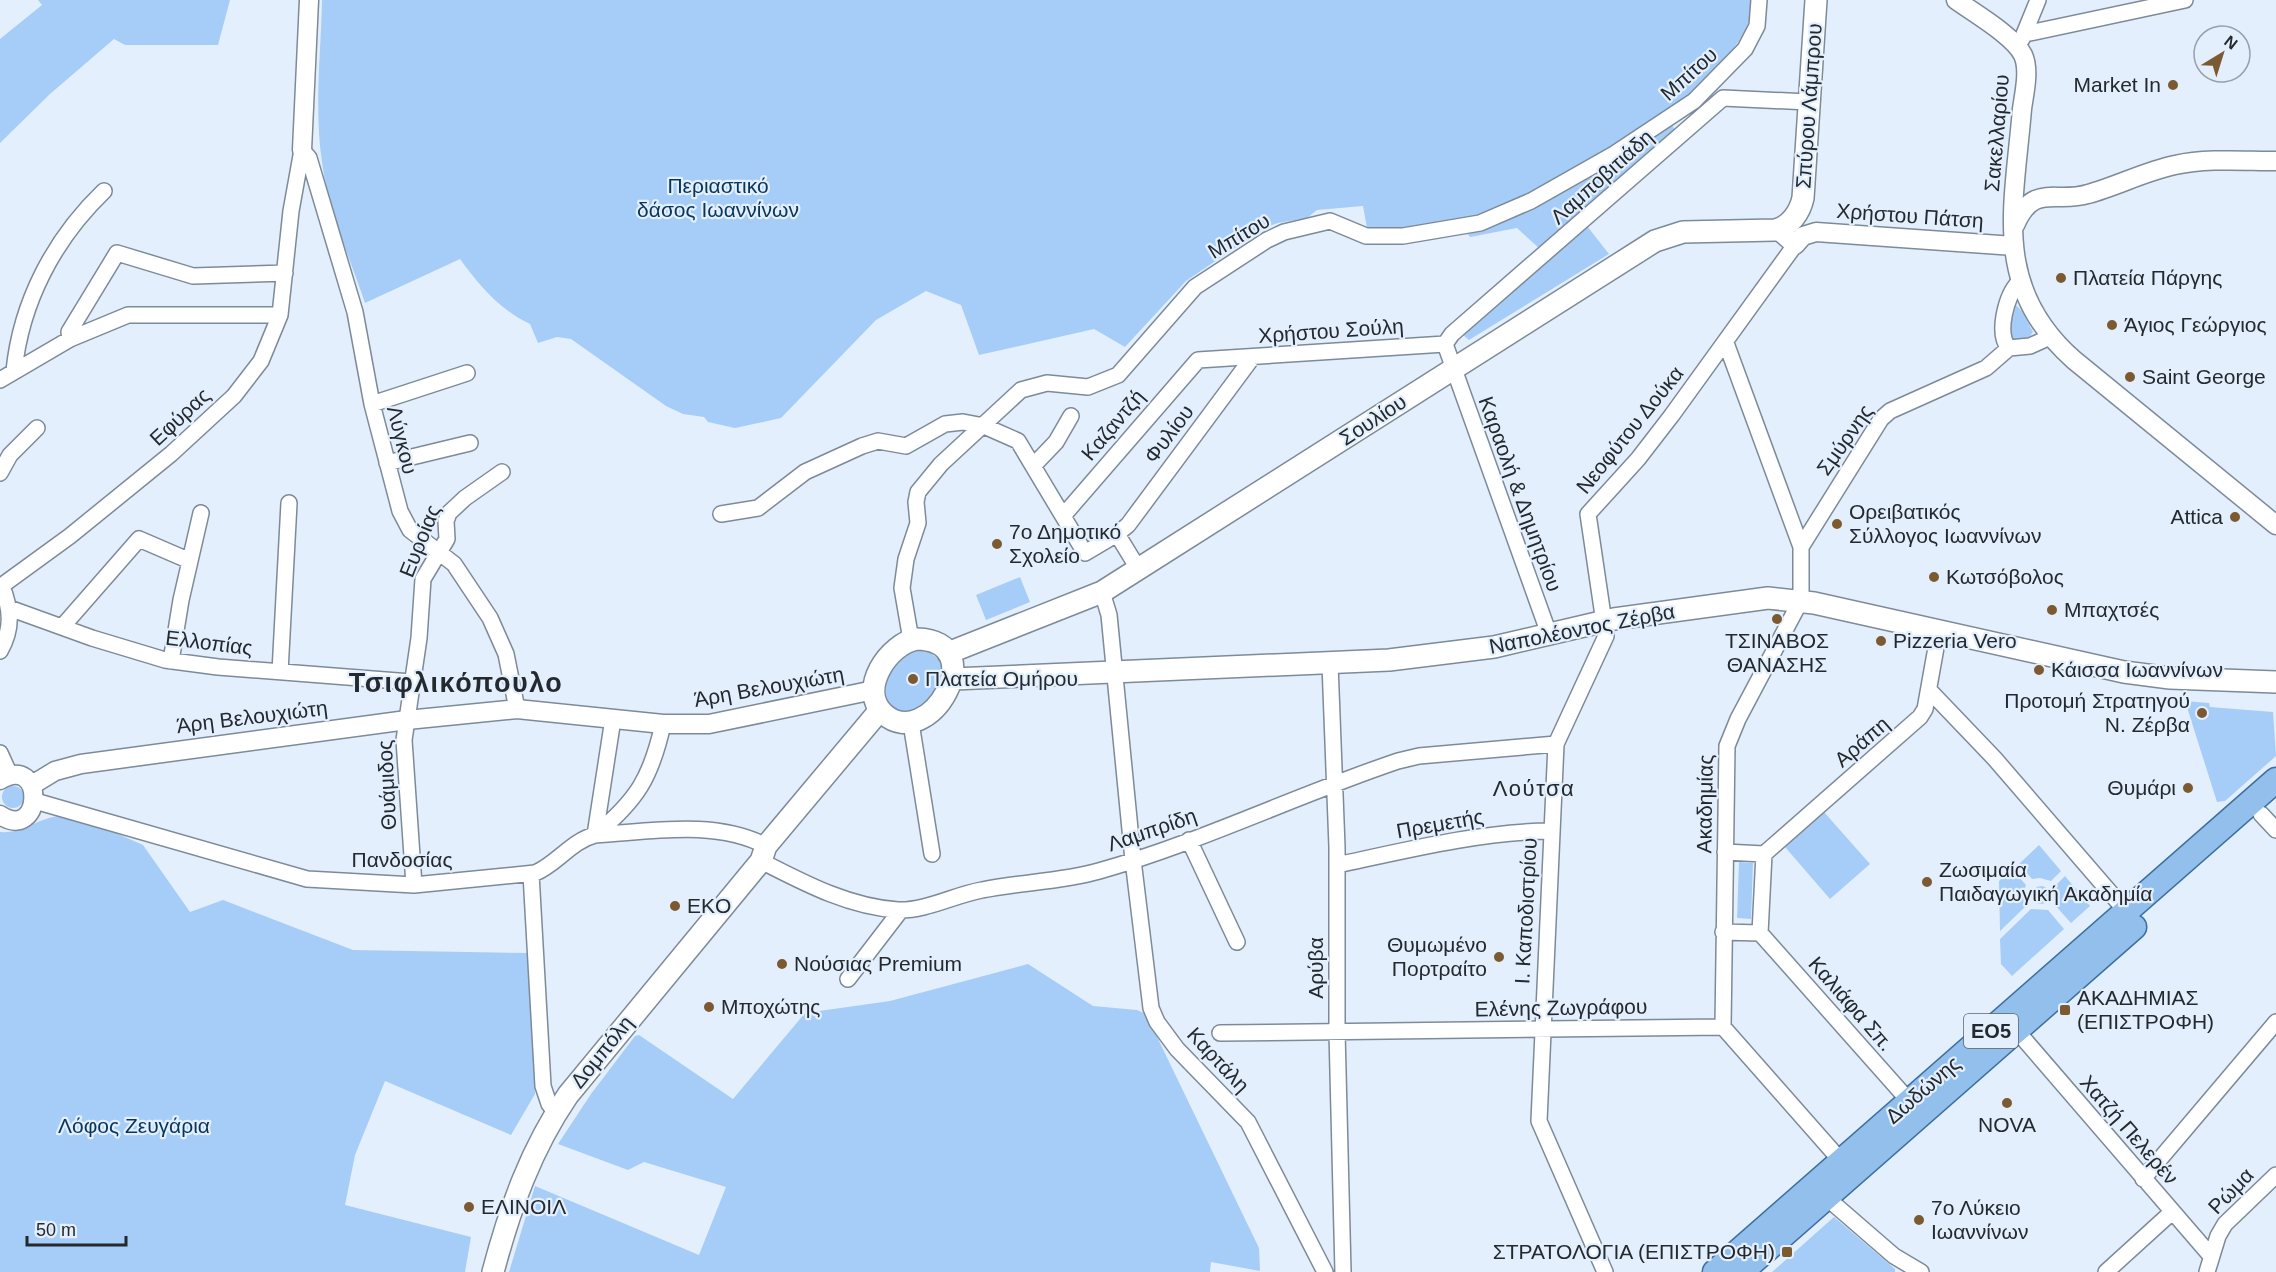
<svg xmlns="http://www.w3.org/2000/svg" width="2276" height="1272" font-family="Arial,sans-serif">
<rect width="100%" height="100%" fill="#e3effc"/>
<!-- green -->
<path fill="#a6cdf8" d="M38,0H230L218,45H125L114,39L50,94L0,143V39L42,5Z
M322,0H1754C1751,45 1697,88 1666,116L1675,130L1540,249L1517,228L1470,237L1461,225L1397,233L1367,228L1363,206L1317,210L1307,218L1278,223L1264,228L1186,281L1125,347L1094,329L979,355L961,305L926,291L876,320L781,418L735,428L708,422L704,417L683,414L666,406L571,339L557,337L538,343L530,324C501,311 478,284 460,259L365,303C350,258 328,210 322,162C314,109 321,53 322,0Z
M1587,226L1609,254L1469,340L1463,335Z
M2015,304L2022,311L2033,332L2030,336L2020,340L2011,338C2007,326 2008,315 2015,304Z
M1020,577L1030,602L986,620L976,595Z
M919,649C966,662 936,700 907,713C864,700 887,657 919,649Z
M2185,701L2209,703L2210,707L2273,712L2276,756L2225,801L2217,802Z
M2 797a11 11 0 1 1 22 0a11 11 0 1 1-22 0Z
M1824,812L1870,864L1830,899L1785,847Z
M61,816L102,827L143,845L190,912L223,900L353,950L530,953L535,1094L511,1135L385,1081L355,1155L345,1205L471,1237L465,1272H0V832C24,834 38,817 61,816Z
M2039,845L2061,871L2051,881L2040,878L2032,879L2019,864Z
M1739,862L1753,863L1751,919L1737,918Z
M2012,869L2026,885L2023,893L2027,905L2000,931L1999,881Z
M2065,876L2090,906L2071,923L2054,904L2057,896L2055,886Z
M2032 895a9 9 0 1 1 18 0a9 9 0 1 1-18 0Z
M2031,909L2048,910L2064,929L2012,976L2001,964L2000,939Z
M1028,964L1093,1006L1137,1010L1146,1014L1259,1248L1260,1271L1211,1262L1210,1272H509L535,1186L699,1255L726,1187L644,1162L628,1170L558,1144L591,1094L635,1036L639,1035L733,1099L805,1013L890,1001Z
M1834,1217L1895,1269V1272H1772Z"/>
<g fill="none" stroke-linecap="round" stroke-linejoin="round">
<defs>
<path id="minor" d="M2025,34L2185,0
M2022,39L2038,0
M302,150L309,158L355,312L372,404L400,511L410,530L454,564L490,618L506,654L517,709
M2019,282C2006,295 1996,334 2009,348L2030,346L2050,337
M70,339L69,332L117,253L193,276L285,273
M1445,344L1452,334L1723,98L1809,102
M14,371C21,302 54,239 104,191
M0,380L70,339L128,315H280
M372,404L467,373
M387,463L470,443
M1033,466L1056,442L1071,416
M0,473L10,455L37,428
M721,514L758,508L805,472L862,446L878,441L906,446L945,424L963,422L984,426L1018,441L1085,553L1117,534L1128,525L1252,358
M1063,516L1198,360L1445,344L1549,634
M1117,534L1139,570
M1801,547L1881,419L1890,411L1986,368L2009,348
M0,587L70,536L171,454L234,396L261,361L280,315L291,211L302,150
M1102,592L1109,615L1133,860L1151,1008L1157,1022L1177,1049L1248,1122L1325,1272
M9,608L92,638L165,660L218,667L411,682
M62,627L139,539L190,561
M911,640L902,588L906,559L918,523L916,502L918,492L941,464L1021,390L1047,383L1088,387L1118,375L1195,287L1267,240L1284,232L1330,221L1366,236H1403L1480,223L1531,201L1614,154L1694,101L1745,49L1757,26L1759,0
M0,651C13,628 11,610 2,586
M171,661L181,600L201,513
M1330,664L1337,847V1032L1343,1272
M280,672L289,503
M1929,690L1995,759L2126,911
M911,723L932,854
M0,753L10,775
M35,801L307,879L414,885L535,873C557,864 571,841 595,835C649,832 715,819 766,846
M2261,814L2276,830
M595,835C637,800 651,778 663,724
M595,835L613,719
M1189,840L1237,942
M1725,852L1764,854L1760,933L1910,1102
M1764,854L1920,717L1925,709L1939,631
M761,861C804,883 849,907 898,910C926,911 954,895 982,890C1020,882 1061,882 1099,871C1201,842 1297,795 1398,761L1419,756L1556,744
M1337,865C1407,850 1479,832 1550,831
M531,874L543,1086L549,1104L556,1113
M414,885L404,740L419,638L423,579L447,539L446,521L449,513L465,498L502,472
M1723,932L1760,933
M848,979L901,910
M1723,1027L1727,746L1738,719L1801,600V547L1726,343
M2017,1031L2211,1256
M1220,1033L1723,1027L1842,1162
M2143,1179L2276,1022
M1827,1198L1894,1256L1921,1272
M1605,1272L1539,1121L1556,744L1606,636L1588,514L1638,459L1672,415L1795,245
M2106,1272L2172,1212
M2207,1272L2218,1236L2225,1224L2276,1175"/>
<path id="tertiary" d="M1956,0C1974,13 2014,36 2023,55C2030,70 2024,94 2022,109C2014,207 1991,287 2074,360L2276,525
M302,150L309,0
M2015,225C2034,182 2055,204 2088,194C2117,186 2146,171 2175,165C2208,158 2243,161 2276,161
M1778,230L1795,245L1803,236L1816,232L2014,246
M0,780C46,753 43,843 0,815
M32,785L55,771L81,764L407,720L517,709L663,724H709L874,690"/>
<path id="secondary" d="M917,639C994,641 929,754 884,714C857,690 889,643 917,639Z
M948,653L1102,592L1655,241L1683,232L1775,230C1790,227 1800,212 1803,198L1816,0
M953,679L1389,660L1494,647L1614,619L1768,598L1814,603L2124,672L2170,678L2276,682
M493,1272C510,1208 531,1149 568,1095L761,861L766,846L880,710"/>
<path id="primary" d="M1715,1272L2276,780
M1741,1272L2134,927"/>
</defs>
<!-- minor casing -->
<use href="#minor" stroke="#7d8a98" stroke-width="18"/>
<!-- tertiary casing -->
<use href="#tertiary" stroke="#7d8a98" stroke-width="21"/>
<!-- secondary casing -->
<use href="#secondary" stroke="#7d8a98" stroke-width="24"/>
<!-- primary casing -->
<use href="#primary" stroke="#3c6fa0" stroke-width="27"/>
<!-- minor -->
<use href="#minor" stroke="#fff" stroke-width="15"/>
<!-- tertiary -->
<use href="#tertiary" stroke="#fff" stroke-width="18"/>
<!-- secondary -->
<use href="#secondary" stroke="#fff" stroke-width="21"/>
<!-- primary -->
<use href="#primary" stroke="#92bfeb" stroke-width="24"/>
</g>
<!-- markers -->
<g fill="#7c5a31" stroke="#e3effc" stroke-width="2">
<circle cx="2173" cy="85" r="6"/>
<circle cx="2061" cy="278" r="6"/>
<circle cx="2112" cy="325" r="6"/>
<circle cx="2130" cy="377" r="6"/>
<circle cx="2235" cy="517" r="6"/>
<circle cx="1837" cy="524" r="6"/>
<circle cx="997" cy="544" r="6"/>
<circle cx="1934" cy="577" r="6"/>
<circle cx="2052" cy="610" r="6"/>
<circle cx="1777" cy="619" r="6"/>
<circle cx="1881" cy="641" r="6"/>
<circle cx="2039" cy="670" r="6"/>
<circle cx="913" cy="679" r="6"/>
<circle cx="2202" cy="713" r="6"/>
<circle cx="2188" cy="788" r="6"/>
<circle cx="1927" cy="882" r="6"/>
<circle cx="675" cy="906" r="6"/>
<circle cx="1499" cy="957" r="6"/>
<circle cx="782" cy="964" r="6"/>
<circle cx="709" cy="1007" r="6"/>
<rect x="2059" y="1004" width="12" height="12" rx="3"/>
<circle cx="2007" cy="1103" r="6"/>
<circle cx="469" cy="1207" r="6"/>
<circle cx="1919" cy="1220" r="6"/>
<rect x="1781" y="1246" width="12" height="12" rx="3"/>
</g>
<g text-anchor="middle" stroke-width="4.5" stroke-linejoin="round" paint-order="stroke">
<!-- shield labels -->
<rect fill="#e3effc" stroke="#5d646c" stroke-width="1.5" x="1964" y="1014" width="54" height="34" rx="4.5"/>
<g font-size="20" font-weight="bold" fill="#23292f">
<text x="1991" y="1038">ΕΟ5</text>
</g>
<!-- street labels -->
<g font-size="21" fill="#23292f" stroke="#e3effc">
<text transform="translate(1689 74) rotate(-42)" y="7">Μπίτου</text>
<text transform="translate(1809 106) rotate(-86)" y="7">Σπύρου Λάμπρου</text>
<text transform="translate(1997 133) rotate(-85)" y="7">Σακελλαρίου</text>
<text transform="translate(1602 177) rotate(-42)" y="7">Λαμποβιτιάδη</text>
<text transform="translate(1910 216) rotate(4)" y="7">Χρήστου Πάτση</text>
<text transform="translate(1239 236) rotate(-31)" y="7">Μπίτου</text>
<text transform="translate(1331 331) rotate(-4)" y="7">Χρήστου Σούλη</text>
<text transform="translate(180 417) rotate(-43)" y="7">Εφύρας</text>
<text transform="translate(1373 420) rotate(-33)" y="7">Σουλίου</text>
<text transform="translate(1113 425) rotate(-50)" y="7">Καζαντζή</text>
<text transform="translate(1630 430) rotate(-51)" y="7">Νεοφύτου Δούκα</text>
<text transform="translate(1169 434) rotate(-53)" y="7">Φυλίου</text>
<text transform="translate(402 440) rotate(76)" y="7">Λύγκου</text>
<text transform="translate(1845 440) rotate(-55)" y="7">Σμύρνης</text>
<text transform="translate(1520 494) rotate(70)" y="7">Καραολή &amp; Δημητρίου</text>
<text transform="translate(420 541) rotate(-68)" y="7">Ευροίας</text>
<text transform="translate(1582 629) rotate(-11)" y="7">Ναπολέοντος Ζέρβα</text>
<text transform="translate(209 643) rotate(7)" y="7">Ελλοπίας</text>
<text transform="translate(769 687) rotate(-10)" y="7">Άρη Βελουχιώτη</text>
<text transform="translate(252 717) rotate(-7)" y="7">Άρη Βελουχιώτη</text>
<text transform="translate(1862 742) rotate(-41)" y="7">Αράπη</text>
<text transform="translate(387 785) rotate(-93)" y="7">Θυάμιδος</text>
<text transform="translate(1705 804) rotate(-89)" y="7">Ακαδημίας</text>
<text transform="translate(1440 824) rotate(-10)" y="7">Πρεμετής</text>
<text transform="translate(1152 830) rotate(-19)" y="7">Λαμπρίδη</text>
<text x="402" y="867">Πανδοσίας</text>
<text transform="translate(1526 911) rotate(-87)" y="7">Ι. Καποδιστρίου</text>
<text transform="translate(1316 968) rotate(-90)" y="7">Αρύβα</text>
<text transform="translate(1851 1004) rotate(49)" y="7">Καλιάφα Σπ.</text>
<text transform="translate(1561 1008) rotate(-1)" y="7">Ελένης Ζωγράφου</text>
<text transform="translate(602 1052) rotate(-51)" y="7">Δομπόλη</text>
<text transform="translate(1218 1060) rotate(47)" y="7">Καρτάλη</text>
<text transform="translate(1923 1090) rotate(-41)" y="7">Δωδώνης</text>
<text transform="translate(2129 1130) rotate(49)" y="7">Χατζή Πελερέν</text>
<text transform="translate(2231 1191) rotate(-46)" y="7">Ρώμα</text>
</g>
<!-- poi labels -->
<g font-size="21" fill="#23292f" stroke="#e3effc" text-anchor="start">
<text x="2161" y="92" text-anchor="end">Market In</text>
<text x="2073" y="285">Πλατεία Πάργης</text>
<text x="2124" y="332">Άγιος Γεώργιος</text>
<text x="2142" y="384">Saint George</text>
<text x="1849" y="519">Ορειβατικός<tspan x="1849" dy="24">Σύλλογος Ιωαννίνων</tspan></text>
<text x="2223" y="524" text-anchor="end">Attica</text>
<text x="1009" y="539">7ο Δημοτικό<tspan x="1009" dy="24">Σχολείο</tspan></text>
<text x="1946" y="584">Κωτσόβολος</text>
<text x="2064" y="617">Μπαχτσές</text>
<text x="1777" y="648" text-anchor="middle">ΤΣΙΝΑΒΟΣ<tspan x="1777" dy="24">ΘΑΝΑΣΗΣ</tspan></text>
<text x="1893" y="648">Pizzeria Vero</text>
<text x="2051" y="677">Κάισσα Ιωαννίνων</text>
<text x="925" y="686">Πλατεία Ομήρου</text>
<text x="2190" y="708" text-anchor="end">Προτομή Στρατηγού<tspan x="2190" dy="24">Ν. Ζέρβα</tspan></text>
<text x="2176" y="795" text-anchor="end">Θυμάρι</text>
<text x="1939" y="877">Ζωσιμαία<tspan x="1939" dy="24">Παιδαγωγική Ακαδημία</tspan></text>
<text x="687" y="913">EKO</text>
<text x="1487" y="952" text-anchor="end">Θυμωμένο<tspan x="1487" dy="24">Πορτραίτο</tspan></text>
<text x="794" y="971">Νούσιας Premium</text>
<text x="2077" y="1005">ΑΚΑΔΗΜΙΑΣ<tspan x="2077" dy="24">(ΕΠΙΣΤΡΟΦΗ)</tspan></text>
<text x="721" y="1014">Μποχώτης</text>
<text x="2007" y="1132" text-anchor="middle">NOVA</text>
<text x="481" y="1214">ΕΛΙΝΟΙΛ</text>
<text x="1931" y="1215">7ο Λύκειο<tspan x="1931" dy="24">Ιωαννίνων</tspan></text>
<text x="1775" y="1259" text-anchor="end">ΣΤΡΑΤΟΛΟΓΙΑ (ΕΠΙΣΤΡΟΦΗ)</text>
</g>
<!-- park labels -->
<g font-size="21" fill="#07355e" stroke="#e3effc">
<text x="718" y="193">Περιαστικό<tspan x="718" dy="24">δάσος Ιωαννίνων</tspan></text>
<text x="134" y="1133">Λόφος Ζευγάρια</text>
</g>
<!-- neighbourhood labels -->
<g font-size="22" letter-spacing="1.5" fill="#23292f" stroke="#e3effc">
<text x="1534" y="796">Λούτσα</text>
</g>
<!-- district labels -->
<g font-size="27" font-weight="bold" letter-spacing="1.5" fill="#23292f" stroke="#e3effc">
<text x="456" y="692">Τσιφλικόπουλο</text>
</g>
</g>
<!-- north arrow -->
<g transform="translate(2222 54) rotate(38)"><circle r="28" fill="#e3effc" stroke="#96a0aa" stroke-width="1.5"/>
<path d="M0-4.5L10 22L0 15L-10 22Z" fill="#7c5a31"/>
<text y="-9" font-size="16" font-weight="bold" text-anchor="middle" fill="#23292f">N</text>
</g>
<!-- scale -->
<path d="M27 1236v9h99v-9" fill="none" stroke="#23292f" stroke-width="3"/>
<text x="36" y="1236" font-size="18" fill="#23292f" stroke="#e3effc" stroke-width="4.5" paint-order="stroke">50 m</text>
</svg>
